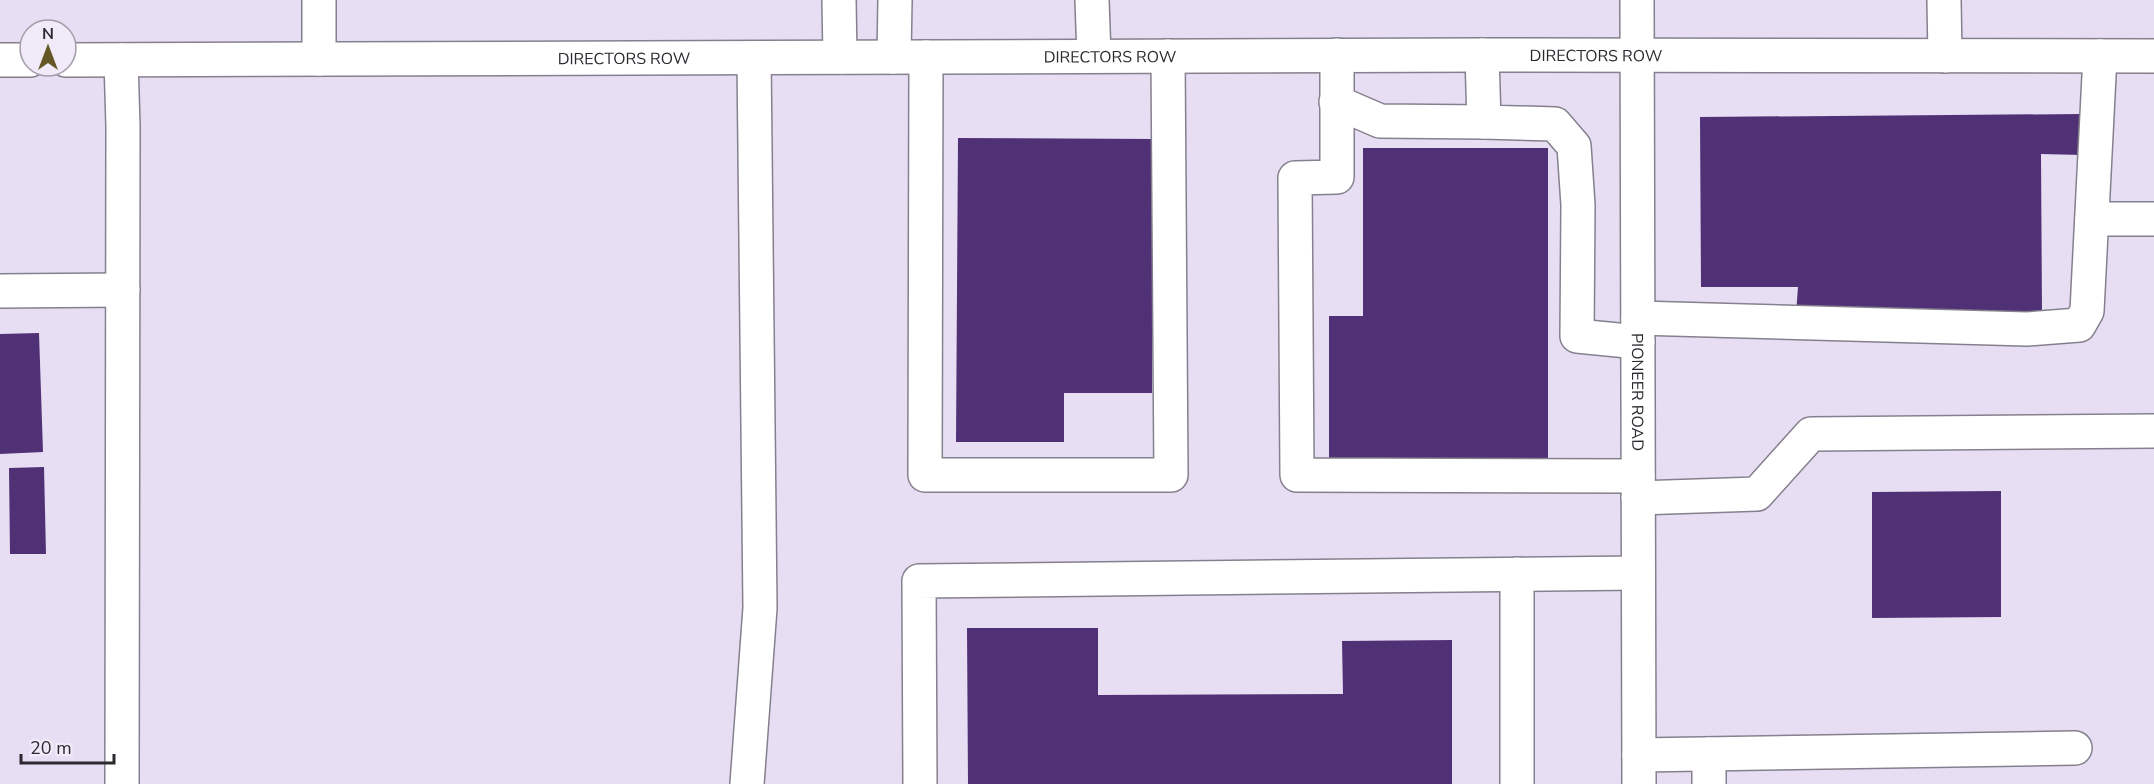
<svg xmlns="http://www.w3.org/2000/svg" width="2154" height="784" font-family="'Nunito Sans',sans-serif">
<rect width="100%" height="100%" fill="#f0eaf9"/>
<!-- built -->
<path fill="#e7def4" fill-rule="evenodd" d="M0,0H2154V784H0ZM30,30H66V66H30Z"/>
<!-- building -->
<path fill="#513175" d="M2081,114L2082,155L2041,154L2042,314H1796L1798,287H1701L1700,117Z
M958,138L1152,139V393H1064V442H956Z
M1363,148H1548V462H1329V316H1363Z
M39,333L43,452L0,454V334Z
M44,467L46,554H10L9,468Z
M2001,491V617L1872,618V492Z
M967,628H1098V695L1343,694L1342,641L1452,640V784H968Z"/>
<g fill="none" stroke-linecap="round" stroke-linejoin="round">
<defs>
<g id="minor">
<path d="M319,0V59"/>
<path d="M839,0L840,57"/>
<path d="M1092,0L1094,56"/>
<path id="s1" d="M1637,0L1639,784"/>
<path d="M1944,0L1945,56"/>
<path d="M1337,55V177L1295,178L1297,475L1638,476"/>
<path d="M1482,55L1484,122L1555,124L1574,146L1578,205L1577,336L1638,342"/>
<path d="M894,57L895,0"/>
<path d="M926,57L925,475H1171L1168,56"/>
<path d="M0,60H30"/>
<path id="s2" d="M66,60L1482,55L2154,56"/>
<path d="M121,60L123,126L122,784"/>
<path d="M1336,102L1380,121L1484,122"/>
<path d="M2092,219H2154"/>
<path d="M0,291L123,290"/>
<path d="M1638,318L2027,329L2079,325L2087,311L2100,56"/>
<path d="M1638,498L1757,494L1811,434L2154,431"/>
<path d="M1517,574V784"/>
<path d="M1709,754V784"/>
<path d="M1639,755L2075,748"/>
<path d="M747,784L760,608L754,58"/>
<path d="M920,784L919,581L1638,573"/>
</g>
</defs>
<!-- minor casing -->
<use href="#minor" stroke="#85808d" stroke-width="36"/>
<!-- minor -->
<use href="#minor" stroke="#fff" stroke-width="33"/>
</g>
<g text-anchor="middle" stroke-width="6" stroke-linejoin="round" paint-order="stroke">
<!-- street labels -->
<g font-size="16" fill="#2c2a30" stroke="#f0eaf9">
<text dy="6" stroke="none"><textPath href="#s2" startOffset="1530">DIRECTORS ROW</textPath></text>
<text dy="6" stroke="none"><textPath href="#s2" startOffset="1044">DIRECTORS ROW</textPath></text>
<text dy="6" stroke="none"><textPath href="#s2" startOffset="558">DIRECTORS ROW</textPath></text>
<text dy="6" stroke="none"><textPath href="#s1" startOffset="392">PIONEER ROAD</textPath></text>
</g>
</g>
<!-- north arrow -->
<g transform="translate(48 48)"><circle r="28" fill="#f0eaf9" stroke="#a29da9" stroke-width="1.5"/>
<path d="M0-4.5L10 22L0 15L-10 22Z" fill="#655724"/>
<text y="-9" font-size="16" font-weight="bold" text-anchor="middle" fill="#2c2a30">N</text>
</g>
<!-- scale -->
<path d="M21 754v9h93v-9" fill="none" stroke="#2c2a30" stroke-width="3"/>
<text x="30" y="754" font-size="18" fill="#2c2a30" stroke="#f0eaf9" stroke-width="4.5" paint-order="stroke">20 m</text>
</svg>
